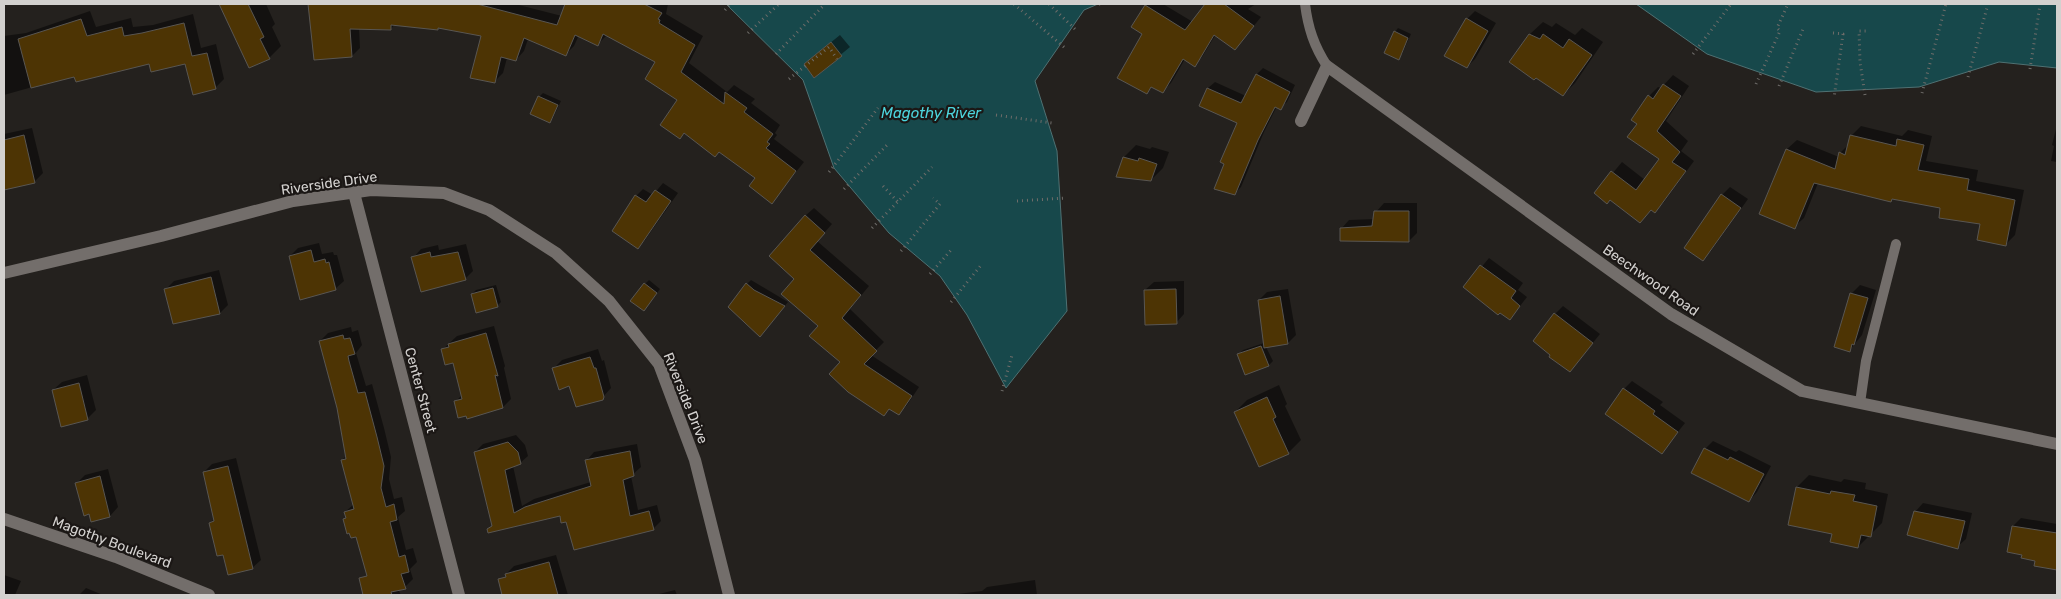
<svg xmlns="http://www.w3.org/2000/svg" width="2061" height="599" font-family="Rubik,sans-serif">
<rect width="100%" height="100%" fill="#24211e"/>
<!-- water -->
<path fill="#17484b" stroke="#4f7173" d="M726,4H1098L1084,10L1035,81L1057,151L1067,311L1006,388L967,315L940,276L889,233L834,168L803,80Z
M1636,4H2057V68L1999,62L1919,87L1816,92L1707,54Z"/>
<!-- shadow -->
<path fill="#0007" d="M220,4H266L275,24L272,27L281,46L269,58L250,67Z
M309,4H515L562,16L567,4H668L666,14L703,36L689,63L727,92L734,85L755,99L751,103L780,125L775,133L777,135L774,139L804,162L772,202L756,178L719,151L685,132L680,137L679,99L657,62L607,35L598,44L579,35L574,46L566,54L528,39L524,51L516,60L507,58L503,73L495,81L483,35L439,27L395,24L391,29L359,28L360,48L352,56L315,59Z
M1148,4H1163L1193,22L1207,4H1256L1248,9L1261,17L1235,49L1216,34L1202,57L1194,65L1185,59L1171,83L1163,91L1153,86L1146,93L1144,33L1146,6Z
M90,11L96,27L131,18L133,27L153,25L193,14L201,48L216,44L224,79L215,88L186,62H150L75,75L4,95V36L26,33Z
M1475,11L1496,23L1475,59L1467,67V19Z
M1543,22L1552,27L1556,23L1575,35L1582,28L1603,42L1575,83L1563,95L1511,62L1530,34Z
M1398,28L1411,34L1402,54L1398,58L1395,32Z
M840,35L850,47L815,76L814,56Z
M1263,68L1295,85L1287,102L1280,108L1277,106L1264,132L1241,187L1235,193L1225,163L1238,123L1200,106L1208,88L1215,82L1246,96L1257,74Z
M1673,75L1689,86L1666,121L1688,141L1681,151L1694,161L1664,202L1655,211L1652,209L1640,222L1610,199L1596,193L1622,162L1645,180L1661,159L1638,124L1649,96L1658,87L1661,88Z
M543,93L561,101L553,118L550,122L539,97Z
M2057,125V162L2051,161L2054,146L2052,145Z
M1861,126L1902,136L1908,130L1932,136L1926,161L1978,170L1976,181L2024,190L2015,235L2005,245L1982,223L1942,207L1894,198L1891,201L1818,183L1804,218L1794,227L1761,213L1787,149L1797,140L1839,157L1840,153L1849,144L1851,136Z
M32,128L43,173L34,182L5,189L4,134Z
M1136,145L1150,149L1152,147L1169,152L1163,168L1151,180L1118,176L1124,157Z
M663,183L678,193L645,240L638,247L636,196L643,189L653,195Z
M1730,187L1748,199L1711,251L1703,259L1722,195Z
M1384,203H1417V233L1409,241L1341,229L1349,220L1375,219L1376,212Z
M814,208L832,224L817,241L869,286L850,309L884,342L871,355L919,387L907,405L899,414L890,408L884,414L842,362L820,326L796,278L805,216Z
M319,243L322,254L333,252L334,255H337L344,281L335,289L290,256L298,248Z
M466,244L473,271L465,279L413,258L421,249L438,245L439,250Z
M1489,258L1523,283L1518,290L1527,297L1510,319L1465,287Z
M219,270L228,305L220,313L165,290L174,281Z
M649,280L660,289L648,305L645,284Z
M751,280L788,302L763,332L747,284Z
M1184,281V314L1176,323L1145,290L1154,282Z
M496,285L501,302L497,306L472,294L476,290Z
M1860,285L1876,290L1862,335L1849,351L1851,294Z
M1288,289L1296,335L1288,343L1266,347L1273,361L1269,365L1246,374L1239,354L1243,350L1264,343L1259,300L1267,292Z
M1563,306L1600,334L1570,371L1555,314Z
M494,326L505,366L504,368L511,399L503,407L456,401L462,395L454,362L442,350L457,336Z
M351,327L352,332L358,330L362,345L356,353L366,386L372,384L384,428L391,457L389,479L394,499L402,497L405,511L398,517L406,550L413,548L417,562L410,569L413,579L405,587L398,589L401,595H373L357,535L344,520L347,517L345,512L354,504L342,460L346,456L338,408L320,341L328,333Z
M598,349L602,361L604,360L611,388L602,398L570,384L554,368L562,360Z
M87,375L96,410L88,418L62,425L53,390L62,382Z
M1632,381L1663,402L1660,405L1685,423L1662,452L1624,389Z
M1279,385L1287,404L1285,406L1301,440L1288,453L1260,466L1235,412L1247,400Z
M516,435L525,445L528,456L520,463L513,466L522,506L534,499L591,482L587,460L594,452L637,444L641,467L631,476L638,510L657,505L661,521L653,529L567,520L561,514L493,525L475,452L483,444Z
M1713,441L1736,452L1739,450L1771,466L1757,492L1749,501L1705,449Z
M236,458L261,560L252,568L224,553L210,523L215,518L204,472L212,464Z
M108,469L118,507L110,516L92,520L77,483L85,475Z
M1809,475L1841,482L1844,479L1866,483L1865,489L1888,494L1882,523L1858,547L1834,533L1797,487Z
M1923,503L1972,513L1966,539L1957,547L1915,512Z
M2021,518L2057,524V569L2035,565L2036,560L2013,526Z
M556,555L568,595H537L535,588L506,574L514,566Z
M4,575L21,581L15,595H4Z
M1035,580L1037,595H949L982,591L987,587Z
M86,588L103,595H79Z
M675,590L677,595H655Z"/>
<!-- building -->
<path fill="#4d3404" stroke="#595652" d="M219,4H248L264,37L260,39L270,59L249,68Z
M308,4H477L557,25L565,4H644L662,13L658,19L660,20L659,23L695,45L681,72L724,104L725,92L747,108L744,112L773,134L767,142L770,144L766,148L796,171L772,204L749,186L755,178L719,152L715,157L684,133L680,139L660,125L677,100L645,79L655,62L603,34L598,46L575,35L566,56L524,38L516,61L501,57L495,83L470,78L481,36L438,28V30L391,25V30L350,29L352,57L314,60Z
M1205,4H1224L1254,26L1235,50L1214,35L1195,67L1183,59L1163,93L1151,87L1147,94L1117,78L1142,34L1131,27L1145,5L1185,30Z
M1466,18L1488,31L1467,68L1444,56Z
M81,19L87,36L122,27L124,36L142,33L184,23L192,56L207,53L216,89L193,95L185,64L151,72L149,64L76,82L74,77L31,88L18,39Z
M1394,31L1408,38L1399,60L1384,53Z
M1529,34L1540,39L1543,34L1563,48L1569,39L1592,55L1563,96L1536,78L1534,80L1509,62Z
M831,42L842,56L814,78L804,64Z
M1256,74L1290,92L1281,110L1275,107L1258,140L1235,195L1214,189L1224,164L1220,162L1237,123L1199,106L1207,88L1241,103Z
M1663,84L1681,96L1657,131L1680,152L1672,162L1686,171L1655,213L1651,210L1640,223L1610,200L1607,204L1594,193L1611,171L1636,190L1659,159L1627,137L1637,124L1631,120L1648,95L1653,99Z
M538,96L558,105L550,123L530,114Z
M24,135L35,183L4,190V140Z
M1850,135L1896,146L1897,139L1924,145L1918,170L1969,179L1967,190L2015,200L2006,246L1977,240L1980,224L1939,218L1940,208L1892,199L1891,202L1814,183L1795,229L1759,214L1786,149L1835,169L1839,152L1845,155Z
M1123,157L1138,161L1139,158L1157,164L1151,181L1116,177Z
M655,190L671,201L638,249L612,231L635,195L646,202Z
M1721,194L1741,208L1703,261L1684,248Z
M1374,211H1409V242L1340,241V228L1372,226Z
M805,215L825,233L810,250L861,295L842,318L877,351L864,364L912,396L899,415L889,409L884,416L848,392L829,374L840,362L809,336L818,326L781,294L794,279L769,256Z
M311,250L314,262L325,259L326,263L329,262L336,290L300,300L289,256Z
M430,252L431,257L458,252L466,280L421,292L411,257Z
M1480,265L1516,291L1511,298L1520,306L1510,320L1500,313L1498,315L1463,287Z
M211,277L220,314L173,324L164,289Z
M644,283L657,293L644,311L630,301Z
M746,283L754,290L785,306L760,337L728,307Z
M493,288L498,307L476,313L471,294Z
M1176,289L1177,324L1145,325L1144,290Z
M1850,293L1868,298L1854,345L1852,344L1850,352L1834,347Z
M1280,296L1288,344L1264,348L1258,300Z
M1554,313L1593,343L1570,372L1549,357L1550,355L1533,341Z
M486,333L498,376L495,375L503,408L467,419L466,416L458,418L454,401L462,399L453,363L445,365L441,349L449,347L448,344Z
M343,335L344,339L350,338L355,354L348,356L349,361L358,393L365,392L377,437L384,466L381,488L386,507L394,504L397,520L390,522L399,557L405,555L409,572L401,574L406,589L391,592L392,595H363L359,578L367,576L356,537L351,538L349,533L347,534L343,519L346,518L344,512L354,509L341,460L346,459L337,408L319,341Z
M1261,346L1269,366L1245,375L1237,354Z
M590,357L594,368H596L604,397L603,400L576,407L569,386L559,390L552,368Z
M79,383L88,420L61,427L52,390Z
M1623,388L1655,411L1653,414L1678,432L1662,454L1605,414Z
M1267,397L1276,417L1273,419L1289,454L1259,467L1234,412Z
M508,442L518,452L521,464L505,470L514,513L525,507L591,486L585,460L630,451L634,476L623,480L630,516L649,511L654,530L574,550L566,522L561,523L560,516L488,533L487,529L492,526L474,452Z
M1704,448L1728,460L1730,457L1764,474L1749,502L1691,473Z
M228,466L253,569L228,575L223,555L217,556L209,523L214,521L203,472Z
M100,476L110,517L91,522L89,514L84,516L75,483Z
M1796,487L1830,494L1831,491L1855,495L1853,501L1877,506L1871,537L1861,535L1858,548L1830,542L1832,534L1788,525Z
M1914,511L1965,521L1958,549L1907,535Z
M2012,526L2057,533V570L2034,566L2035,561L2021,558L2022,555L2007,552Z
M549,562L558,595H502L498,579L506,577L505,574Z"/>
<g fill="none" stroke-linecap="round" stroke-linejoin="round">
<!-- path -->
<path stroke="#6f6d6a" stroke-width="3" stroke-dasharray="1 4" stroke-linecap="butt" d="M1014,4L1065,48
M1049,4L1077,31
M1100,4L1103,7
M725,10L730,4
M748,33L779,4
M1833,33L1843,34L1834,98
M776,54L825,4
M1693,54L1731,4
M2030,69L2040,5
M1968,77L1988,4
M789,79L829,47L837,59
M1756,84L1780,31L1777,28L1788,4
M1779,86L1804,27
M1922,93L1946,4
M1865,95L1860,62L1859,31H1869
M996,115L1052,123
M829,172L878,108
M883,186L898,202
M844,189L889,143
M1017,201L1065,198
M872,228L932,167
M901,251L940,204L933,198
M930,274L951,250
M951,302L982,264
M1002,391L1012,355"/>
<!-- lane -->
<path stroke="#736e6b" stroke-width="10" d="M1305,4C1308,28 1314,46 1327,66
M1860,403L1866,361L1896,244"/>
<!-- street -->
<path stroke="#736e6b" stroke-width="12" d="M1301,121L1327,66L1671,314L1802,391L2057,444
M354,193L459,595
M4,273L161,236L293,201L371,190L444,193L489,210L556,253L609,301L659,364L695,460L729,595
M4,519L116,557L209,595"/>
</g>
<g text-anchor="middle" stroke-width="4.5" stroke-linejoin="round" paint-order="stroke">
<!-- street labels -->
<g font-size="14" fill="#d3d1cf" stroke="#1b1715">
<text transform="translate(329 183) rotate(-8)" y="5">Riverside Drive</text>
<text transform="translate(1651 280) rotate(35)" y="5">Beechwood Road</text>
<text transform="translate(421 390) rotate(75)" y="5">Center Street</text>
<text transform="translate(686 398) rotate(68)" y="5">Riverside Drive</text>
<text transform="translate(112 542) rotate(20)" y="5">Magothy Boulevard</text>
</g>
<!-- water labels -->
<g font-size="15" font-style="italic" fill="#4cd4dc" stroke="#1b1715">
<text x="931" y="118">Magothy River</text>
</g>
</g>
<!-- border -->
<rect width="2061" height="599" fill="none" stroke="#d3d1cf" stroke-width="10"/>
</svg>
